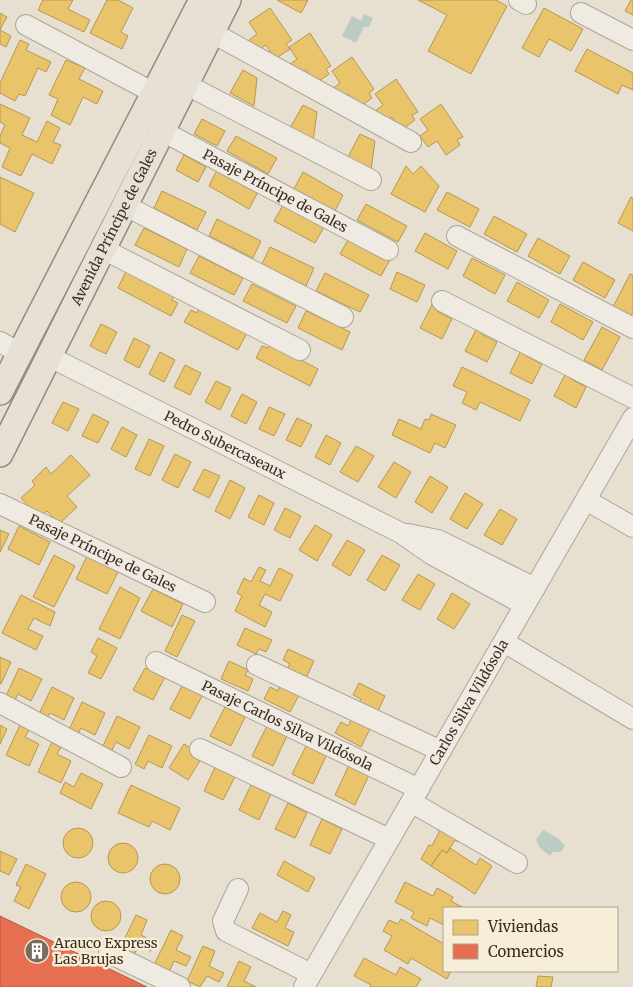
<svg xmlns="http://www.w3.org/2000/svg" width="633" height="987" font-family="Merriweather,serif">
<rect width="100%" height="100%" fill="#e7e0d1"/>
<!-- water -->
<path fill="#bcccc2" d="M364,14L373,18L369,27H364L356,43L342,36L352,16L361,21Z
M543,830L558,838L565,846L561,852H553L550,856L540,848L536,839Z"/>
<!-- homes -->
<path fill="#e9c46a" stroke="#b59754" d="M43,0H73L68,9L90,20L84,32L38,10Z
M107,0H118L133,8L121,32L128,36L122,49L90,33Z
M277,0H308L301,13Z
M418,0H496L507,6L471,74L428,51L447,15Z
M631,0H633V15L625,11Z
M270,8L292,40L286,44L290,49L275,59L266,45L257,51L249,40L257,34L249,22Z
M544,8L583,29L571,51L549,39L539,57L522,48Z
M0,13L7,17L0,30L11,36L6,47L0,44Z
M310,33L331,66L326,69L329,74L315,84L306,70L297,77L289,65L297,59L289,47Z
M20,40L29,44L26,50L51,62L46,72L38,68L25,96L19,94L15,101L0,93V83Z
M587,49L633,73V90L622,85L618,94L575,71Z
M352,57L374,89L369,93L372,98L358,108L348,94L339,100L332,89L340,83L332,71Z
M66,60L85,68L79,79L103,91L97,104L83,97L70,125L51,115L58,99L49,95Z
M243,70L257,78L254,106L230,93Z
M396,79L418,112L412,115L415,120L401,130L392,117L383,123L375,111L383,105L375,94Z
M0,104L30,118L22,135L37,142L47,121L60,128L53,142L61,145L52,164L32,154L21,176L2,167L10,148L0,143V136L5,125L0,122Z
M441,104L463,137L457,140L460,145L446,155L437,141L428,147L420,136L428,130L420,119Z
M303,105L317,112L313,141L290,128Z
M202,119L225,131L217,146L194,134Z
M360,134L375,141L371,170L348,157Z
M236,136L277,158L268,174L227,151Z
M184,155L206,167L198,182L176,170Z
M406,166L413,174L421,166L439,186L425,212L391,194Z
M217,170L258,192L249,209L209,186Z
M303,172L343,195L335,211L294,189Z
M0,177L34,193L15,232L0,224Z
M162,191L206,212L197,230L154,208Z
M447,192L479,209L470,227L437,210Z
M631,197L633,198V231L618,223Z
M366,204L407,226L398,242L357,220Z
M283,205L324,227L315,243L274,221Z
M494,216L527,234L517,252L484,234Z
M217,219L261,241L253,258L209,236Z
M144,228L187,249L179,267L135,245Z
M425,233L457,251L448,269L415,251Z
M349,238L390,260L381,276L340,254Z
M538,238L570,256L560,274L528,256Z
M270,247L314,268L306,286L262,264Z
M199,256L243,278L234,295L190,273Z
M472,258L505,275L495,294L463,276Z
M583,262L615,280L605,298L573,280Z
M126,271L174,296L172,300L178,303L171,316L118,288Z
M397,272L425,285L417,302L390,289Z
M325,273L369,295L360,312L316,291Z
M630,274L633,275V312L631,316L613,307Z
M517,282L549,300L539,318L507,301Z
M252,284L296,306L287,323L243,301Z
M434,301L440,304L437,311L452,319L442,339L420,328Z
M560,304L593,322L583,340L551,322Z
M199,308L247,333L238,350L184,322L191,310L197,313Z
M306,311L350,332L342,350L298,328Z
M101,324L117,332L106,354L90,346Z
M479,324L485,327L481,334L497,342L487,362L465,351Z
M602,327L620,337L602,370L584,360Z
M134,338L150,346L139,368L124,360Z
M271,344L318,369L310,386L256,358L262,346L268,348Z
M523,346L530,349L526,356L542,364L532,384L510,373Z
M160,352L175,360L164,382L149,374Z
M185,365L201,373L190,395L174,387Z
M462,367L530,400L520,421L480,402L476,410L462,403L467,392L453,386Z
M568,369L574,373L571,379L586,387L576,408L554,396Z
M216,381L231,388L220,410L205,402Z
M242,394L257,402L246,424L231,416Z
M63,402L79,409L68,431L52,423Z
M269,407L285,414L274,436L259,429Z
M93,414L109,422L98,443L82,436Z
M431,414L456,425L445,448L435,443L430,453L392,435L399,419L421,429L425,419L429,420Z
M297,418L312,425L301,447L286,440Z
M122,427L137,435L126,457L111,449Z
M326,435L341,443L330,465L315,457Z
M149,439L164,446L150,476L135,469Z
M356,446L374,456L358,482L340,472Z
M175,454L191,462L178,488L162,480Z
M71,455L90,475L67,496L77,507L59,524L47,511L39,518L21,498L35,485L32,481L46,467L51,474Z
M394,462L411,472L396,498L378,487Z
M204,469L220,476L209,498L193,490Z
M430,476L448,487L432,513L415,502Z
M230,480L245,488L230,519L215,511Z
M465,493L483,504L467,529L450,519Z
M259,495L274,503L264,525L248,517Z
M285,508L301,516L290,538L274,530Z
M500,509L517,519L502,545L484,535Z
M315,525L332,535L317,561L299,550Z
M19,526L50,542L39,565L8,549Z
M0,530L9,534L0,552Z
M347,540L365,550L350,576L332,565Z
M54,555L75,566L54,607L33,597Z
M382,555L400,565L385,591L367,580Z
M87,556L118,572L107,594L76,579Z
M259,567L266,570L260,581L270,586L279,568L293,575L280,601L265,594L259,605L272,612L265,627L235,611L242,596L237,593L244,578L251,582Z
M418,574L435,584L420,610L402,600Z
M120,587L140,598L120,639L99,629Z
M153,589L183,604L172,627L141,611Z
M452,593L470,604L454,629L437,619Z
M21,595L55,612L50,626L34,618L28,629L43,636L36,650L2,633Z
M182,615L195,621L177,657L165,651Z
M245,628L272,640L266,652L259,649L256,654L237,645Z
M98,638L117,648L101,679L88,673L97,656L91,652Z
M288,649L314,661L306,678L287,669L290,664L283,660Z
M0,657L11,662L1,684L0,683Z
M229,661L248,670L245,675L253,679L248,691L221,679Z
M19,668L42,679L31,701L18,694L14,702L5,698Z
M145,668L165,677L153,700L133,690Z
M359,683L385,696L377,713L358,704L361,699L353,695Z
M280,685L299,695L290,712L264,699L270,687L278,691Z
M182,686L202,696L190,719L170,709Z
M52,687L74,698L64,720L50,713L46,720L38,716Z
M82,702L105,713L95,735L81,728L77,736L68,732Z
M225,707L245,717L231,746L210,736Z
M117,716L140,727L129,749L116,742L112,750L103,746Z
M351,720L370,729L361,747L335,733L341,722L348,726Z
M0,725L7,729L0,744Z
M20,725L29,730L25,737L39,744L29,766L6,755Z
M267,726L287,736L273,766L252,756Z
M149,735L172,746L162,768L148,761L144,769L135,764Z
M52,742L61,747L57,754L71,761L61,783L38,772Z
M184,744L203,756L188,780L169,768Z
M307,744L327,754L313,784L292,774Z
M216,765L236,775L223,800L204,791Z
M349,765L369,775L355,805L335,795Z
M81,773L103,784L91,809L60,793L65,782L74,787Z
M131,785L180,808L170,830L152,821L149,827L118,813Z
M251,785L271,794L259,820L239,810Z
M288,803L307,813L295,838L275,829Z
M322,819L342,829L330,854L310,845Z
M63 843a15 15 0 1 1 30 0a15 15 0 1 1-30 0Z
M437,828L462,836L458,842L455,840L447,853L442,850L431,866L421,859L429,845L432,846L439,832Z
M108 858a15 15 0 1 1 30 0a15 15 0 1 1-30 0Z
M450,848L476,865L480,858L492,866L475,894L431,866L442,850L447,853Z
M0,851L17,859L9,875L0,871Z
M284,861L315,878L308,892L277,875Z
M150 879a15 15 0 1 1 30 0a15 15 0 1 1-30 0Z
M26,864L46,874L29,909L14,901L21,887L16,885Z
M61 897a15 15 0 1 1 30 0a15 15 0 1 1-30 0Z
M405,882L433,896L437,888L453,897L451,901L462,907L444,908V925L430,918L427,926L411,918L414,912L395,902Z
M91 916a15 15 0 1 1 30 0a15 15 0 1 1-30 0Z
M283,911L291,915L285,928L294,932L288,946L252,928L260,913L277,922Z
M136,915L147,920L141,935L155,942L151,951L139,945L133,957L119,950Z
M401,919L444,944V971H451L447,979L411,958L408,964L384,950L392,936L383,931L389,920L398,924Z
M171,930L183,936L176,950L191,957L186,966L174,961L169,972L154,965Z
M203,946L215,951L209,966L224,973L219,982L207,976L200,987L187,981Z
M364,958L396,975L400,967L421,979L416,987H370L371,985L354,976Z
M239,961L251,967L244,981L256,987H227Z
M538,976L553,977L551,987H536Z"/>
<!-- shops -->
<path fill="#e76f51" stroke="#b45c42" d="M0,916L147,987H0Z"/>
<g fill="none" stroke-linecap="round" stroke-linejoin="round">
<defs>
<g id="minor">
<path d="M519,0L526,4"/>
<path d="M581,13L633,40"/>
<path d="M26,25L154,93"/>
<path d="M211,32L411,142"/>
<path d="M185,84L371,180"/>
<path id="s1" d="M162,131L388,250"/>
<path d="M124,205L343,317"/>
<path d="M457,236L633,328"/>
<path d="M103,249L300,350"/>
<path d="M442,301L633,398"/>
<path d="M0,342L20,353"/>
<path id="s2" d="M48,356L401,533L431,554L525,605"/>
<path d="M586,500L633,527"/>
<path id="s3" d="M0,504L205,602"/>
<path d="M408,534L438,540L535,588"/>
<path d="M504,642L633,719"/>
<path id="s4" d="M156,662L419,789"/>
<path d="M257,665L441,751"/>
<path d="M0,703L121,767"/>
<path d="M200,749L389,839"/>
<path d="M411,802L517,863"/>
<path d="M238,889L223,921L226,931L311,974"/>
<path d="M109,953L180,987"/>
<path id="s5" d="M304,987L633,418"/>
</g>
<g id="major">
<path d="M0,392L202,0"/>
<path id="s6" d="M0,454L228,0"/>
</g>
</defs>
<!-- minor casing -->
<use href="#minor" stroke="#ada599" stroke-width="22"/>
<!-- major casing -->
<use href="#major" stroke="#928b80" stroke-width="28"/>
<!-- minor -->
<use href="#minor" stroke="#efebe3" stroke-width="20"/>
<!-- major -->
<use href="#major" stroke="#e6e1d4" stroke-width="25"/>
</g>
<!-- icons -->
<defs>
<symbol id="building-disc" viewBox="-11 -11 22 22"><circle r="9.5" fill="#786c5e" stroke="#f7eed8"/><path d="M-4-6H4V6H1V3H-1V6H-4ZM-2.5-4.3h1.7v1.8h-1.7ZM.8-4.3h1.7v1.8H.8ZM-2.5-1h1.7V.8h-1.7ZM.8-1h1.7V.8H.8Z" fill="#fff"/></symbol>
</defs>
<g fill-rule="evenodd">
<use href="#building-disc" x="23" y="937" width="28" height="28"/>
</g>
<g text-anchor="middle" stroke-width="5" stroke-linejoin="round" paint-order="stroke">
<!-- street labels -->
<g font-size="14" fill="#3d2e20" stroke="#f7eed8">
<text dy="5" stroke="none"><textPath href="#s1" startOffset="128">Pasaje Príncipe de Gales</textPath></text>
<text dy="5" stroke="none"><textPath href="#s6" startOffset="254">Avenida Príncipe de Gales</textPath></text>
<text dy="5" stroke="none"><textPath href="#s2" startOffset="198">Pedro Subercaseaux</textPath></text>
<text dy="5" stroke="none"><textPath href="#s3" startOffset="114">Pasaje Príncipe de Gales</textPath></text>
<text dy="5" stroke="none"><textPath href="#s5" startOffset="329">Carlos Silva Vildósola</textPath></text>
<text dy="5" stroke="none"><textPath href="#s4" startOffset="146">Pasaje Carlos Silva Vildósola</textPath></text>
</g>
<!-- poi labels -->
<g font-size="14" fill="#3d2e20" stroke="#f7eed8" text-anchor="start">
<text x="54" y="948">Arauco Express<tspan x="54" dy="16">Las Brujas</tspan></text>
</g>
</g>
<!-- legend -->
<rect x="443" y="907" width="175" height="65" fill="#f7eed8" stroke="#ada18e"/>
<rect x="453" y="920" width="25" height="15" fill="#e9c46a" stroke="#ada18e"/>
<text x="488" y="932" font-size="15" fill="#3d2e20">Viviendas</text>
<rect x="453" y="944" width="25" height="15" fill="#e76f51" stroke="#ada18e"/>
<text x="488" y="957" font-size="15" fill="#3d2e20">Comercios</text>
</svg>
